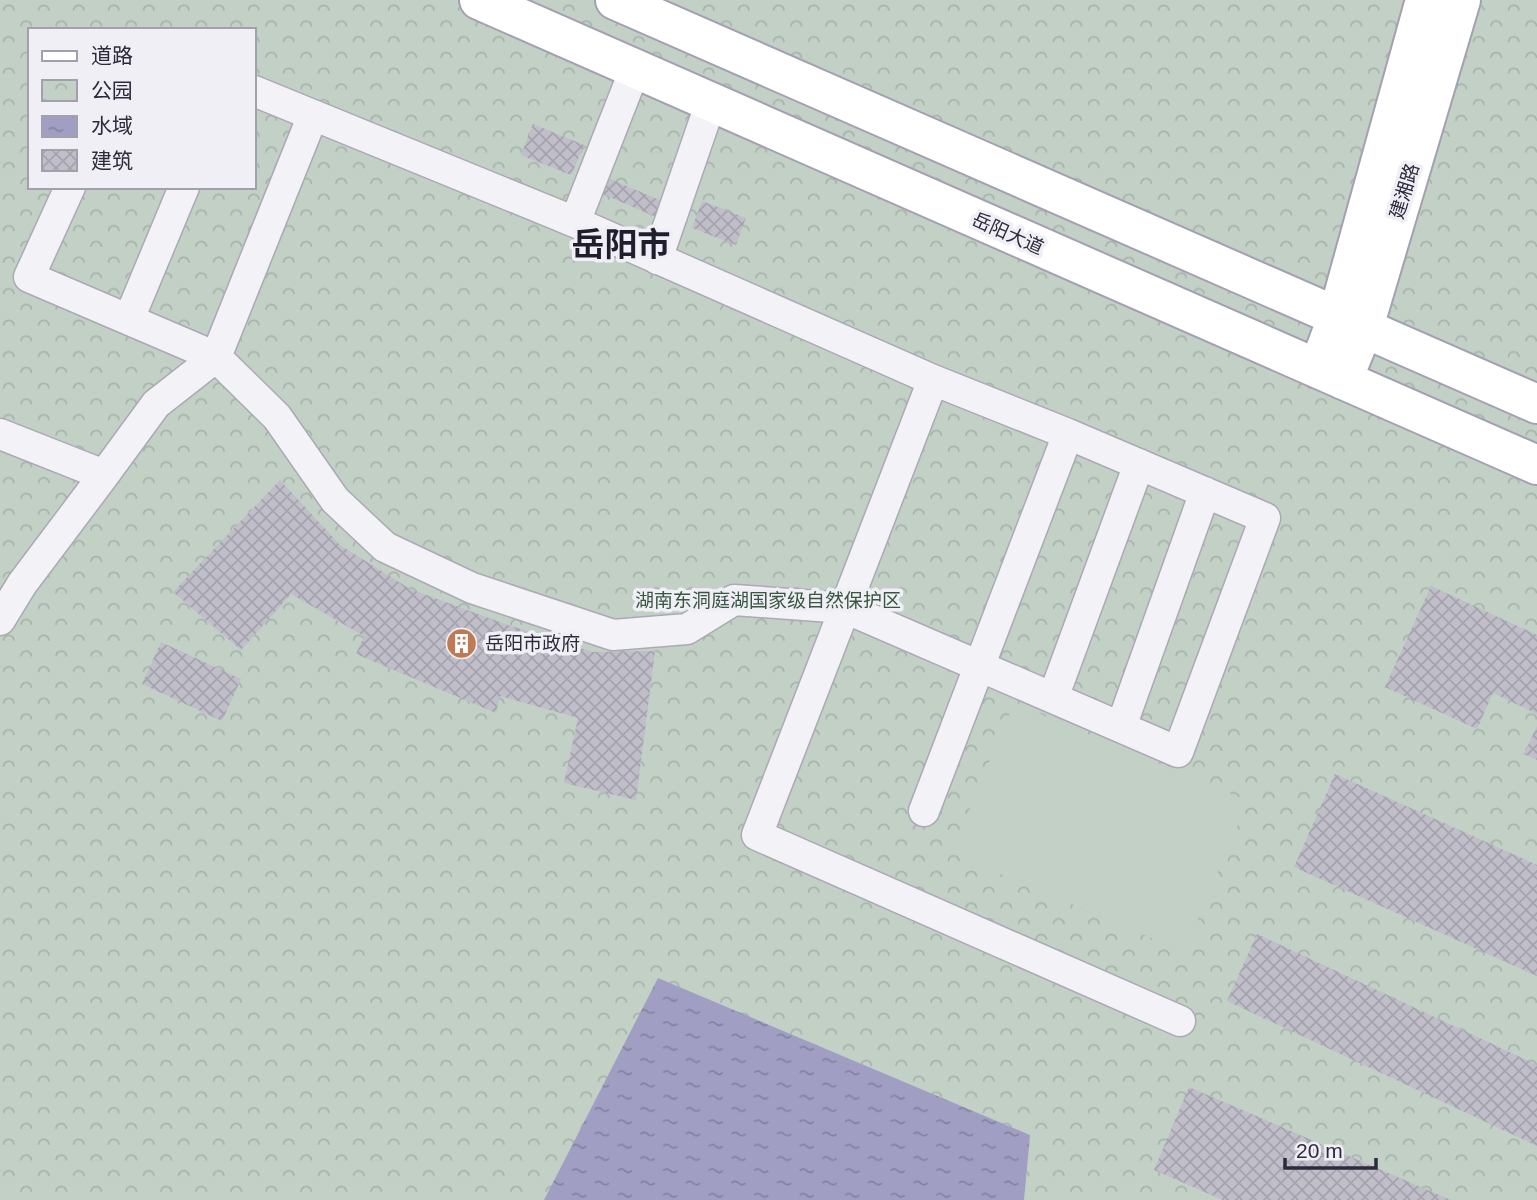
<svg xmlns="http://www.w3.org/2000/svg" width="1537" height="1200" font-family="Helvetica,'Noto Sans SC',sans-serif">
<defs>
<pattern id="park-crowns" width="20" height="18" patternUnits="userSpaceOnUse" patternTransform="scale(1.75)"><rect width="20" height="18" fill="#c2d0c6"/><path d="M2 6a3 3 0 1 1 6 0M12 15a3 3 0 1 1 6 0" fill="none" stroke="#a7b3ab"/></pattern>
<pattern id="water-ripples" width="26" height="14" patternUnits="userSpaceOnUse" patternTransform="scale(1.75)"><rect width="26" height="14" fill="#a09fc3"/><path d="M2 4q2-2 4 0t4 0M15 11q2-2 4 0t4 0" fill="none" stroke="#8382a0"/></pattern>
<pattern id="building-cross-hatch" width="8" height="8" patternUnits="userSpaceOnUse" patternTransform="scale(1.75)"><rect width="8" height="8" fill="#bfbec9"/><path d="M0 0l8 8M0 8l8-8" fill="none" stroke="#a4a3ae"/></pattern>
</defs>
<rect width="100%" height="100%" fill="#e1e0e7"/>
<!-- park -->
<path fill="url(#park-crowns)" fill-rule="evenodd" d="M0,0H1537V1200H0ZM30,30H254V187H30Z"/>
<!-- pitch -->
<path fill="#c2d0c6" d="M1014,703L1248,801L1184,952L951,853Z"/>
<!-- water -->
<path fill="url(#water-ripples)" d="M658,978L1030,1135L1024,1200H544Z"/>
<!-- building -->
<path fill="url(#building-cross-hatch)" d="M533,124L584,145L571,175L521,155Z
M610,179L662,201L656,217L603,194Z
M702,201L746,218L736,245L692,228Z
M280,480L340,545L410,589L511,626L593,652L655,651L636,800L564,783L578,718L500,696L496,713L356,654L364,636L291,594L241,650L173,592Z
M1431,586L1537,635V714L1493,693L1477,729L1385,687Z
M161,642L241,679L222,721L142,684Z
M1537,726V760L1524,754Z
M1335,774L1537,865V976L1294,867Z
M1257,934L1537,1065V1146L1227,1001Z
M1189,1087L1451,1200H1223L1154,1170Z"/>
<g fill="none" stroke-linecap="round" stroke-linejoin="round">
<defs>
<path id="minor" d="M254,91L575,222
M313,115L216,357L277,417L335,500L385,547L472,588L613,635L687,629L734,600L845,608L933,380L575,222L635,69
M657,259L711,102
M129,319L184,187
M933,380L1068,434L1265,518L1178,752L845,608L757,835L1180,1021
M0,434L104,475L156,404L216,357L29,277L70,187
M0,620L22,584L104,475
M1053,698L1139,464
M1121,727L1205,492
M924,811L1068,434"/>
<path id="primary" d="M479,0L1537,465
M615,0L1537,404
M1318,369L1337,318L1425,0
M1343,380L1364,327L1461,0"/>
</defs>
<!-- minor casing -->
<use href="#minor" stroke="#aba9b4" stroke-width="33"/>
<!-- primary casing -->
<use href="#primary" stroke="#a3a1b1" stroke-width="42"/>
<!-- minor -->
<use href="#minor" stroke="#f3f2f6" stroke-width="30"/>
<!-- primary -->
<use href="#primary" stroke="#fff" stroke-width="38"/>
</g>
<!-- icons -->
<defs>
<symbol id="building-disc" viewBox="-11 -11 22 22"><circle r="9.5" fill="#be7b53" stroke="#f0eff5"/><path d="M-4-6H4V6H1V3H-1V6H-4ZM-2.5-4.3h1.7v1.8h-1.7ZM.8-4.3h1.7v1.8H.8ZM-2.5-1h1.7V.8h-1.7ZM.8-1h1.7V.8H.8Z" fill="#fff"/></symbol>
</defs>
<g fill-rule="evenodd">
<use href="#building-disc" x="444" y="626" width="35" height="35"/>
</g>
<g text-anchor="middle" stroke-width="7" stroke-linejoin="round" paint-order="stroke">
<!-- street labels -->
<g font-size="19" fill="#2d2a3c" stroke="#f0eff5">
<text transform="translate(1404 191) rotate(-73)" y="7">建湘路</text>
<text transform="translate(1008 233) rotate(24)" y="7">岳阳大道</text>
</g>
<!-- park labels -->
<g font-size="19" fill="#395643" stroke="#f0eff5">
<text x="768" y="607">湖南东洞庭湖国家级自然保护区</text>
</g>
<!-- poi labels -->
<g font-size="19" fill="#2d2a3c" stroke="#f0eff5" text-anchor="start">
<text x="485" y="650">岳阳市政府</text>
</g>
<!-- town labels -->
<g font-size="33" font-weight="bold" fill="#201d2d" stroke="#f0eff5">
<text x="621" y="256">岳阳市</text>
</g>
</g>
<!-- legend -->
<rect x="28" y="28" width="228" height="161" fill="#f0eff5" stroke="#a2a0ab" stroke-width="2"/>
<rect x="42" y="51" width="35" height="10" fill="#ffffff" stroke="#a2a0ab" stroke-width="2"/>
<text x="91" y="63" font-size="21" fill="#2d2a3c">道路</text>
<rect x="42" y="80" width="35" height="21" fill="url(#park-crowns)" stroke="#a2a0ab" stroke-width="2"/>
<text x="91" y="98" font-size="21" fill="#2d2a3c">公园</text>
<rect x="42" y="116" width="35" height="21" fill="url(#water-ripples)" stroke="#a2a0ab" stroke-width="2"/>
<text x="91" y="133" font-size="21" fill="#2d2a3c">水域</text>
<rect x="42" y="150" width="35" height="21" fill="url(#building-cross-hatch)" stroke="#a2a0ab" stroke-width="2"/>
<text x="91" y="168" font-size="21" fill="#2d2a3c">建筑</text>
<!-- scale -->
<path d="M1285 1158v10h91v-10" fill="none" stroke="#2d2a3c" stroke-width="3.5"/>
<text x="1296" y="1158" font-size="21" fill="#2d2a3c" stroke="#f0eff5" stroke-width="5" paint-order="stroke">20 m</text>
</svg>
